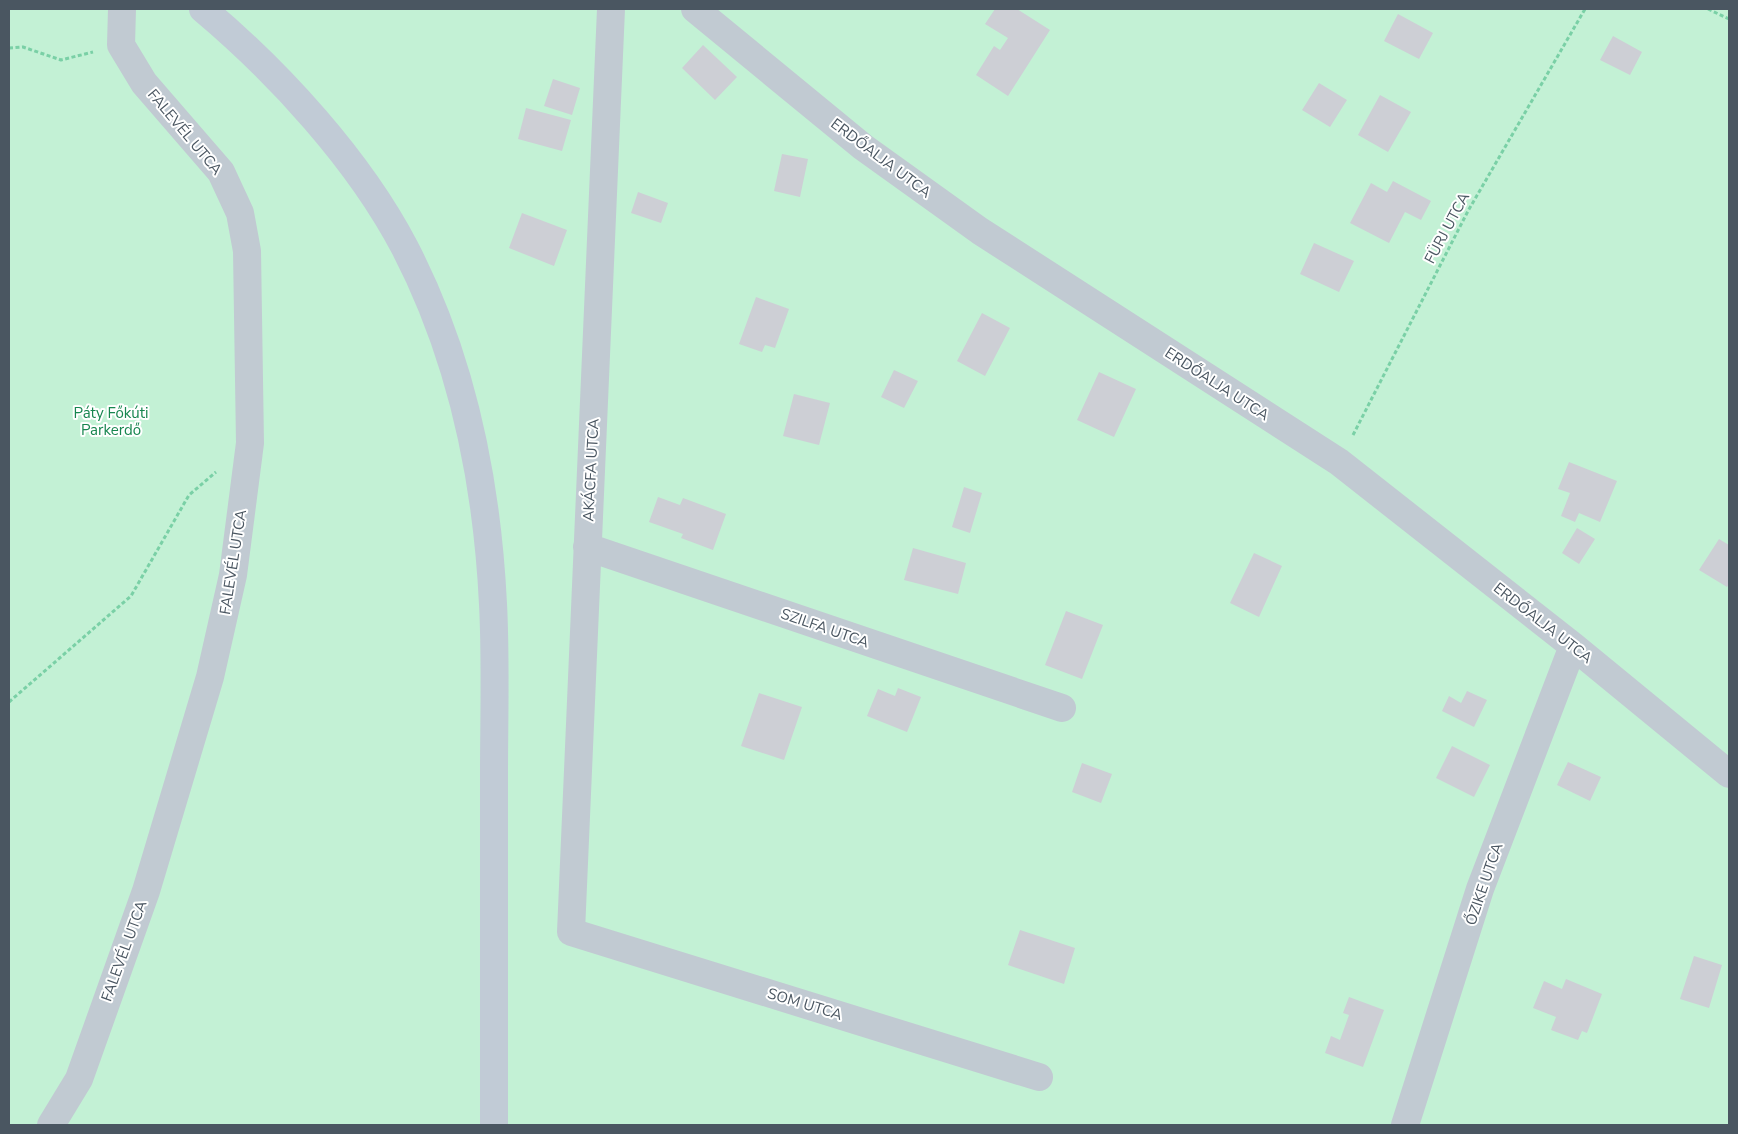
<svg xmlns="http://www.w3.org/2000/svg" width="1738" height="1134" viewBox="0 0 1738 1134" font-family="'Nunito Sans',sans-serif">
  <style>
    .green { fill: #c3f1d5 }
    .building { fill: #cdcfd5 }
    .lines { fill: none; stroke-linecap: round; stroke-linejoin: round }
    .path { stroke: #7ad0a6; stroke-width: 3; stroke-dasharray: 4 2.5; stroke-linecap: butt }
    .minor { stroke: #c1cad2; stroke-width: 28 }
    .secondary { stroke: #c1cbd6; stroke-width: 28 }
    .labels { text-anchor: middle; dominant-baseline: central; stroke-width: 4; stroke-linejoin: round; paint-order: stroke }
    .street-label { font-size: 15px; fill: #4a5661; stroke: #fff }
    .park-label { font-size: 15px; fill: #17864f; stroke: #fff }
  </style>
  <rect width="100%" height="100%" fill="#f5f3f3"/>
  <!-- green -->
  <path class="green" d="M9 9H1729V1125H9Z"/>
  <!-- building -->
  <path class="building" d="M995 9H1017L1050 30 1008 96 976 75 994 46 1000 50 1008 38 985 24Z
    M1398 14 1433 33 1419 59 1384 41Z
    M1613 36 1642 52 1630 75 1600 60Z
    M703 45 737 77 715 100 682 68Z
    M553 79 580 88 572 115 544 106Z
    M1319 83 1347 100 1330 127 1302 110Z
    M1380 95 1411 112 1388 152 1358 135Z
    M526 108 571 120 562 151 518 139Z
    M782 154 808 159 800 197 774 191Z
    M1393 181 1431 201 1421 220 1405 212 1389 243 1350 223 1371 183 1387 192Z
    M638 192 668 203 661 223 631 213Z
    M522 213 567 230 554 266 509 248Z
    M1314 243 1354 261 1339 292 1300 274Z
    M756 297 789 309 775 348 765 345 762 352 739 344Z
    M982 313 1010 328 985 376 957 361Z
    M894 370 918 381 904 408 881 397Z
    M1099 372 1136 389 1114 437 1077 420Z
    M794 394 830 403 819 445 783 436Z
    M1569 462 1617 481 1600 522 1579 513 1575 522 1561 516 1570 493 1558 489Z
    M964 487 982 493 970 533 952 527Z
    M658 497 680 505 683 498 726 514 713 550 681 538 683 534 649 522Z
    M1577 528 1595 539 1579 564 1562 553Z
    M1719 539 1729 545V584L1727 587 1699 570Z
    M913 548 966 563 958 594 904 580Z
    M1254 553 1282 566 1259 617 1230 603Z
    M1066 611 1103 625 1082 679 1045 665Z
    M898 688 921 697 907 732 867 716 878 689 895 696Z
    M1467 691 1487 700 1474 727 1442 711 1449 696 1461 703Z
    M759 693 802 707 784 760 741 746Z
    M1452 746 1490 765 1474 797 1436 778Z
    M1568 762 1601 777 1590 801 1557 785Z
    M1082 763 1112 774 1101 803 1072 792Z
    M1020 930 1075 948 1064 984 1008 965Z
    M1694 956 1722 965 1709 1008 1680 999Z
    M1566 979 1602 994 1587 1033 1582 1031 1578 1040 1551 1030 1556 1017 1533 1008 1544 981 1562 989Z
    M1349 997 1384 1010 1363 1067 1325 1053 1331 1036 1340 1040 1349 1015 1343 1013Z"/>
  <g class="lines">
    <!-- path -->
    <path class="path" d="M1708 9 1729 19
      M9 48 23 47 61 60 93 52
      M1353 435 1468 211 1585 9
      M9 702 131 596 189 495 216 472"/>
    <!-- minor -->
    <path class="minor" d="M611 9 571 932 1039 1077
      M695 9 863 147 980 231 1339 462 1573 646 1729 774
      M587 547 1062 708
      M51 1125 79 1079 146 891 210 677 233 575 250 443 247 251 240 213 221 172 144 83 121 45 122 9
      M1405 1125 1480 889 1573 646"/>
    <!-- secondary -->
    <path class="secondary" d="M203 9C279 73 359 160 405 248 462 358 487 481 493 604 496 660 494 718 494 774 494 891 494 1008 494 1125"/>
  </g>
  <g class="labels">
    <!-- street labels -->
    <g class="street-label">
      <text transform="translate(185 132) rotate(50)">FALEVÉL UTCA</text>
      <text transform="translate(881 158) rotate(37)">ERDŐALJA UTCA</text>
      <text transform="translate(1447 228) rotate(-62)">FÜRJ UTCA</text>
      <text transform="translate(1217 384) rotate(33)">ERDŐALJA UTCA</text>
      <text transform="translate(591 470) rotate(-87)">AKÁCFA UTCA</text>
      <text transform="translate(233 562) rotate(-81)">FALEVÉL UTCA</text>
      <text transform="translate(1543 623) rotate(38)">ERDŐALJA UTCA</text>
      <text transform="translate(825 628) rotate(19)">SZILFA UTCA</text>
      <text transform="translate(1484 884) rotate(-71)">ŐZIKE UTCA</text>
      <text transform="translate(124 951) rotate(-70)">FALEVÉL UTCA</text>
      <text transform="translate(805 1004) rotate(17)">SOM UTCA</text>
    </g>
    <!-- park labels -->
    <g class="park-label">
      <text x="111" y="413">Páty Főkúti<tspan x="111" dy="17">Parkerdő</tspan></text>
    </g>
  </g>
  <!-- border -->
  <rect width="1738" height="1134" fill="none" stroke="#4a5661" stroke-width="20"/>
</svg>
